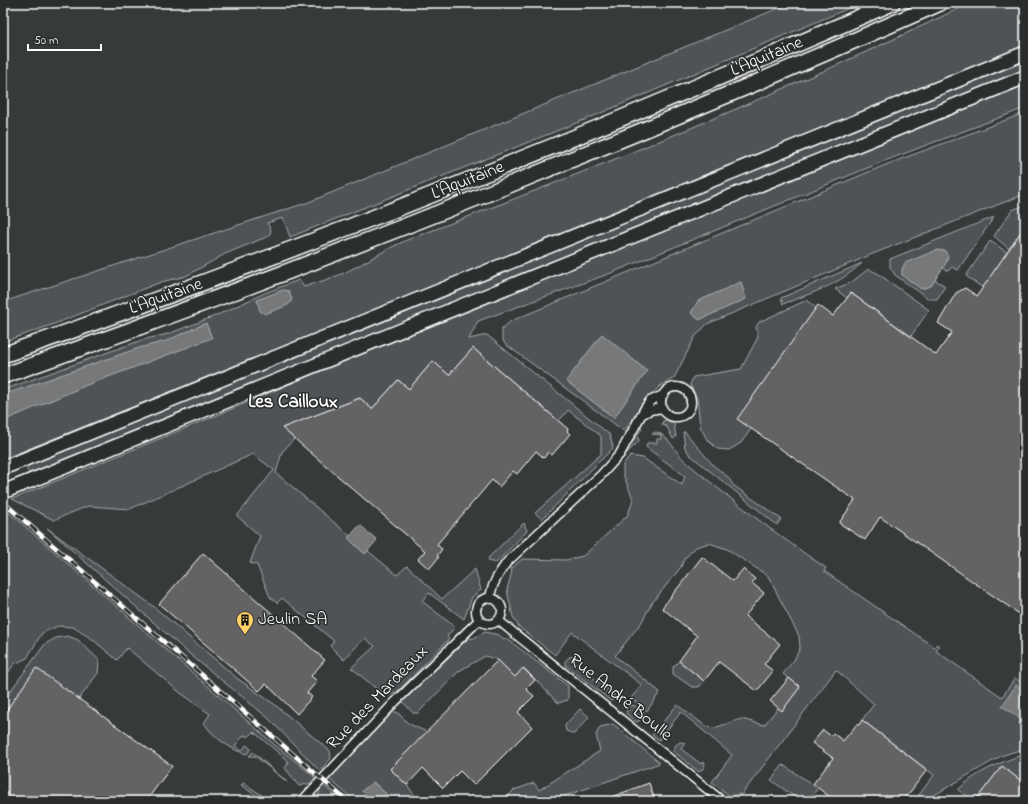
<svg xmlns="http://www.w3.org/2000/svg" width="1028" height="804" viewBox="0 0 1028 804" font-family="'Indie Flower',sans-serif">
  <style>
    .green { fill: #505354; stroke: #a8a9aa }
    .water { fill: #767879; stroke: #adaeaf }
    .building { fill: #636465; stroke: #fff }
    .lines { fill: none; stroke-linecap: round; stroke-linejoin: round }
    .street-casing { stroke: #fff; stroke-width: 11 }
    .primary-casing { stroke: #fff; stroke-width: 16 }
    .highway-casing { stroke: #fff; stroke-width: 18 }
    .street { stroke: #2a2d2e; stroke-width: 8 }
    .primary { stroke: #2a2d2e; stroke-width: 13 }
    .highway { stroke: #2a2d2e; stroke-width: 15 }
    .rail-casing { stroke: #fff; stroke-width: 4.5 }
    .rail { stroke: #2a2d2e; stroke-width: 3; stroke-dasharray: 9; stroke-linecap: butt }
    .labels { text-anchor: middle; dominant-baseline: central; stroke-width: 3; stroke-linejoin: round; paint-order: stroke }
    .street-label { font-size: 18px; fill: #fff; stroke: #2a2d2e }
    .poi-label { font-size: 18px; fill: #fff; stroke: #2a2d2e; text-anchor: start }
    .neighbourhood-label { font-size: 19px; font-weight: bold; fill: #fff; stroke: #2a2d2e }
  </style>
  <rect width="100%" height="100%" fill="#373a3b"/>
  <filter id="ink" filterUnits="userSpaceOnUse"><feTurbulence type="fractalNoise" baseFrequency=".025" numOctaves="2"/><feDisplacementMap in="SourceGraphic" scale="8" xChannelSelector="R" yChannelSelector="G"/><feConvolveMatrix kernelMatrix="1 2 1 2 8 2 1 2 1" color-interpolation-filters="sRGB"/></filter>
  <g filter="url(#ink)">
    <!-- green -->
    <path class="green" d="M791 3H861L589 118 290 237 283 218 267 223 271 230 269 236 225 254 186 276 161 282 54 324 3 342V302L309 202Z
      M970 3H1025V46L829 127 3 459V390L142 340 168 334 215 316 267 292 299 280 304 287C318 282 333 278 346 272 367 262 385 249 407 240 597 168 787 92 970 3Z
      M1025 60V71L30 474 25 467Z
      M1025 85V108L887 160 611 273 478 321 469 339 487 335 610 435 613 448 542 519 535 513 601 454V436L568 410 559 421 473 348 449 375 433 361 409 389 398 380 372 409 360 398 283 428 294 439 282 452 276 473 350 536 348 538 365 554 368 551 397 575 407 566 442 599 475 569 481 590 472 597 464 619 429 593 422 601 455 627 447 636 449 639 397 692C395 693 391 695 388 695 380 695 361 674 351 668L375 646 364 638 344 660 330 646 334 641 282 598 277 603 270 597 257 565 250 563 260 536 237 516 274 470 253 454 130 509 88 506 54 520 12 499 220 414 373 348Z
      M1025 113V194L875 253 707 324 695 337 674 378 660 386 643 404 624 431 505 344 502 338V329L511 321 888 164Z
      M1025 205V234L1021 231 1009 249 994 236 1012 210Z
      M994 217 958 270 952 267 948 271 943 268 948 256 931 286 935 280 945 286 937 299H929L895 275 890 267V259Z
      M990 241 1007 252 983 288 966 276Z
      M862 263C837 286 814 292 783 304L781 298Z
      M868 269 877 273 929 310 911 336 851 293 847 298 835 289 852 282Z
      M807 300 816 308 751 429 741 443 729 450 717 449 706 438 700 426 697 398 690 385 693 377 741 369 758 337 756 327 759 322Z
      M666 420 674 424 676 437 673 439 667 427 662 424 663 421Z
      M639 428 642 429 637 435 639 441 626 454 624 453Z
      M656 432C668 435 676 453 685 461 730 499 777 535 826 568L824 571 934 647 937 644 939 646 936 651 1002 697 1015 678 1025 685V748L1001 756 924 801H903L907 797 916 799 934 775 862 720 874 704 836 670 742 794 730 796 712 782 732 755 681 712 659 740 652 735 677 705 707 727 714 728 741 719 764 725 778 708 782 710 800 687 783 674 794 660 800 648 799 636 768 576 727 549 709 543 696 547 684 559 681 567 652 603 641 623 615 656 660 692 647 711 631 698 642 685 572 632 555 655 519 627 513 617 507 590 512 571 511 569 522 559 566 560 583 556 627 516 631 506 633 499 623 474V464L631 456 643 458 682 485 685 476 646 447 647 443H657V439H661V435L652 434Z
      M683 432H685L713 465 728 477 733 485 781 519 777 525 690 455 685 448Z
      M3 507 275 745 315 777 311 783 299 786 285 768 289 762 254 732 248 737 244 735 235 746 242 751 246 745 251 749 247 754C232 751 212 736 204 723L210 714 178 691 127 648 117 660 92 639 73 627 58 626 42 633 27 658 14 664 3 680Z
      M524 523 527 531 496 563 488 561 489 557Z
      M47 528 153 606 238 679 274 704 330 751 331 758 320 771 267 717 187 652Z
      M485 632 499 635 504 639 506 638 568 686V700L558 703 524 668 515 677 498 660 485 656 459 671 418 713H413L403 702 404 699 470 637 472 639Z
      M68 636 78 640 99 660 98 673 79 699 36 669 3 715V701L45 644 56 638Z
      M577 656 574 662 612 693 614 690V699L611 701 565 665V661L569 657Z
      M679 661 704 681 699 687H692L673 674V667Z
      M629 705 636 706 644 713 639 721 635 722 626 713Z
      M580 709 589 717 574 734 566 731 565 725Z
      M397 712 409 724 427 732 390 769 407 785 419 801H394L373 782 362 791 372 801H355L329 779 392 713Z
      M613 724 660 763 550 801H503L514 790 534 783 539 790 600 751 596 735 600 727Z
      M680 742 685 743 681 749 701 764 703 762 705 763 704 768 699 772 673 751 676 745Z
      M253 752 287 782 255 756H249Z
      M1025 754V777L1022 782 1002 766 975 801 958 790C976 772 1001 762 1025 754Z
      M783 765 818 788 808 801H800L771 780Z
      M244 783 270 801H257L259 798 241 785Z
      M323 785 341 801H320C317 795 320 789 323 785Z"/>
    <!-- water -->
    <path class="water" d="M937 250 945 251 948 256 946 263 931 286 921 289 902 275V269L905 263Z
      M741 282 746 299 699 320 691 313 698 301Z
      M283 290 289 291 292 300 288 305 265 314 260 311 257 300Z
      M206 323 212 338 87 385 3 421V395L139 348 166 341Z
      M602 334 647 371 614 418 566 381Z
      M360 525 377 540 365 554 348 538Z
      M1016 685 1025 691V722L1002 706Z
      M373 782 394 801H372L362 791Z"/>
    <!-- building -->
    <path class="building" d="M1025 226V618L880 517 865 540 839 523 855 500 737 419 818 305 833 316 851 293 936 355 952 332 938 323 956 293 965 288 977 296Z
      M473 348 568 429 567 431 570 434 552 455 548 452 544 458 536 451 517 474 513 471 499 487 492 480 438 543 437 545 442 549 437 556 439 557 429 569 418 559 425 551 282 428 360 398 372 409 398 380 409 389 433 361 449 375Z
      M203 553 325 660 311 676 317 681 307 693 312 697 297 714 266 684 259 691 159 604Z
      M702 557 733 581 743 569 755 579 752 583 764 593 745 616 780 644 764 664 773 671 757 691 719 662 704 681 679 661 697 636 662 608Z
      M498 660 515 677 523 668 535 680 526 689 534 696 518 712 532 727 474 785 460 771 443 788 423 768 407 785 390 769Z
      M36 668 172 766 146 801H3V715Z
      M789 678 800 687 782 711 770 701Z
      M862 720 927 770 903 801H835L813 784 833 758 812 743 823 730 831 736 833 733 843 741 857 724 859 725Z
      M1002 766 1025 784V801H975Z
      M649 783 655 801H603V800Z"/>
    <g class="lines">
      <!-- street casing -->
      <g class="street-casing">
        <path id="street" d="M661 402a15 15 0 1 1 30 0a15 15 0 1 1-30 0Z
          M641 415 650 410 662 408
          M476 611a13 13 0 1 1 26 0a13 13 0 1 1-26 0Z
          M490 599C491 585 499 573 507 562L601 475 620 454 645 408 650 401 663 395
          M498 620 722 801
          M302 801 395 702 479 620"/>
      </g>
      <!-- primary casing -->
      <g class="primary-casing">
        <path id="primary" d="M3 468 1025 53
          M3 492 1025 77"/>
      </g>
      <!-- highway casing -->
      <g class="highway-casing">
        <path id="highway" d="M3 355C304 249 600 131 892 3
          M3 376C320 264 633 139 940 3"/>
      </g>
      <!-- street -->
      <use href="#street" class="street"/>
      <!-- primary -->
      <use href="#primary" class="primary"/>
      <!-- highway -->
      <use href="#highway" class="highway"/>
      <!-- rail casing -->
      <g class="rail-casing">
        <path id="rail" d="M3 502 347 801"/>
      </g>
      <!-- rail -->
      <use href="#rail" class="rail"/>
    </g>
  </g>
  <!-- icons -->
  <defs>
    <g id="building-pin" transform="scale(0.9)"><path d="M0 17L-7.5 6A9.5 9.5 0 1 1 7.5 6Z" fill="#ffd166" stroke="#2a2d2e"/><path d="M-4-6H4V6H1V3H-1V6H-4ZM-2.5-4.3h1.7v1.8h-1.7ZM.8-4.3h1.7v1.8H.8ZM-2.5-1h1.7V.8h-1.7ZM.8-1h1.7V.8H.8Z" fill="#111"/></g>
  </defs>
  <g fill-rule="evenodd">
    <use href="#building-pin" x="245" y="620"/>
  </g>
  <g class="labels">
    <!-- street labels -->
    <g class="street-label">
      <text transform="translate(767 57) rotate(-23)">L'Aquitaine</text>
      <text transform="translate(468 181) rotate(-22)">L'Aquitaine</text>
      <text transform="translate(166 297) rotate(-20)">L'Aquitaine</text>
      <text transform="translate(378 698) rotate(-46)">Rue des Mardeaux</text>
      <text transform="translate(620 698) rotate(39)">Rue André Boulle</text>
    </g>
    <!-- poi labels -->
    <g class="poi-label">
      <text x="258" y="620">Jeulin SA</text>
    </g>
    <!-- neighbourhood labels -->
    <g class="neighbourhood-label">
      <text x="293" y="402">Les Cailloux</text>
    </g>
  </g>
  <!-- margin -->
  <rect width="1028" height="804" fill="none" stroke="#2a2d2e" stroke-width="16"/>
  <rect x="8" y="8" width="1012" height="788" fill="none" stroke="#fff" stroke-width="1.5" filter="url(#ink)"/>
  <!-- scale -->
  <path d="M28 44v6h73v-6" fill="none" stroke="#ffffff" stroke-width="2"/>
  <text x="34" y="44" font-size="12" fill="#ffffff" stroke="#2a2d2e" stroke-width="3" paint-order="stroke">50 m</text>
</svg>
